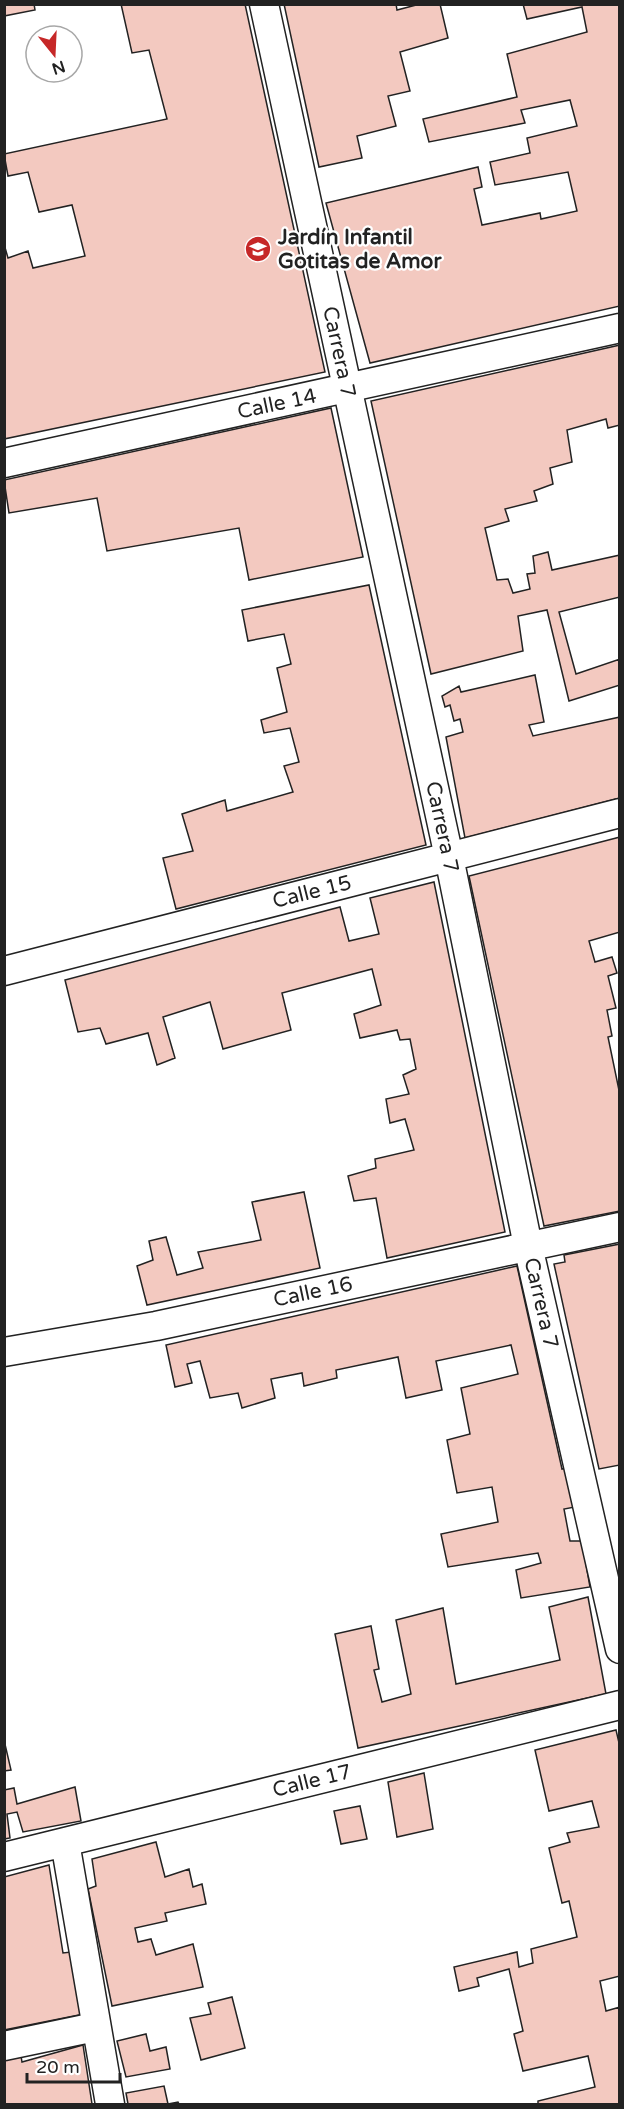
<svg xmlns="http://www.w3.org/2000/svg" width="624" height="2109" viewBox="0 0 624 2109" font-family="'Varela Round',sans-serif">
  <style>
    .building { fill: #f3c9c0; stroke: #222; stroke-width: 1.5 }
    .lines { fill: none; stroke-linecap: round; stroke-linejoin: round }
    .minor-casing { stroke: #222; stroke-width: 31 }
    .minor { stroke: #fff; stroke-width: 28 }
    .labels { text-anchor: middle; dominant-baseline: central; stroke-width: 4.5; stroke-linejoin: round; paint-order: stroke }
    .poi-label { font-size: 21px; font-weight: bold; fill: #222; stroke: #fff; text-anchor: start }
    .street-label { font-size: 21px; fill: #222; stroke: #fff }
  </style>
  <rect width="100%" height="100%" fill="#fff"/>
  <!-- building -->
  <path class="building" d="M4 4H34L35 10 4 16Z
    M121 4H245L325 372 4 439V244L8 258 28 251 33 268 85 256 72 205 39 212 28 172 8 176 4 154 167 119 149 50 132 53Z
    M284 4H396L397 10 420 4H440L448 38 400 52 410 91 388 96 396 126 357 136 362 158 319 167Z
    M523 4H620V306L370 363 326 203 478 167 482 187 474 189 482 225 540 213 541 219 577 211 568 172 495 185 490 162 530 153 527 138 577 126 570 100 521 110 525 123 429 142 423 119 517 97 507 54 587 32 582 7 527 19Z
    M620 345V425L608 428 606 419 567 430 572 462 550 468 553 484 534 491 537 501 505 509 509 521 485 528 497 580 508 579 513 593 530 589 527 574 535 573 533 556 548 552 552 570 620 555V597L559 612 576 674 620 659V685L569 701 547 610 518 616 523 651 431 674 371 401Z
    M331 408 363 557 249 580 239 528 107 551 97 498 9 513 4 480Z
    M369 585 426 845 176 909 163 858 193 851 182 814 225 800 227 811 293 792 284 766 299 762 290 728 264 733 261 720 287 712 277 668 291 664 284 634 248 641 242 610Z
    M535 675 544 722 529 725 533 736 620 717V798L465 838 446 737 463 732 460 719 454 721 450 705 445 707 442 696 459 686 461 692Z
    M620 837V932L589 941 595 962 612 957 617 973 608 976 616 1008 607 1010 612 1036 608 1037 620 1095V1211L544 1226 469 876Z
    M434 882 505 1232 387 1258 376 1198 354 1201 348 1176 376 1168 375 1159 414 1150 405 1119 390 1123 386 1099 409 1094 403 1075 416 1069 410 1039 400 1040 397 1030 360 1038 354 1014 381 1005 372 969 282 993 291 1030 223 1049 210 1002 163 1017 175 1058 157 1065 148 1033 106 1044 100 1028 78 1032 65 980 340 907 349 941 379 934 370 898Z
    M304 1192 320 1268 147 1305 137 1266 153 1260 149 1241 166 1237 177 1275 203 1268 198 1252 261 1240 252 1202Z
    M620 1244V1465L599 1469 554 1264 565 1262 564 1255Z
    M517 1266 562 1469 567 1468 575 1507 564 1509 570 1541H582L590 1587 521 1598 516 1570 541 1563 538 1553 448 1567 441 1534 498 1522 492 1487 457 1493 447 1440 470 1434 461 1388 518 1374 511 1345 436 1361 442 1390 406 1398 398 1357 336 1370 337 1378 304 1386 302 1373 271 1379 275 1398 242 1408 238 1393 210 1398 200 1361 187 1364 192 1383 175 1387 166 1345Z
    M588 1597 606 1694 358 1748 335 1634 371 1626 379 1669 374 1670 382 1702 411 1694 396 1620 443 1608 456 1684 560 1660 549 1607Z
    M616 1730 620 1747V1976L600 1981 606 2011 620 2007V2104H538V2101L595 2087 588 2056 523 2071 514 2034 523 2031 509 1969 477 1978 479 1986 459 1991 454 1967 517 1952 519 1967 533 1963 531 1949 577 1937 569 1901 562 1903 549 1848 570 1842 567 1833 599 1827 592 1801 549 1811 535 1750Z
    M4 1740 11 1770 4 1771Z
    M424 1773 433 1829 397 1837 388 1782Z
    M75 1787 81 1821 23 1832 17 1812 7 1814 10 1838 4 1839V1790L14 1788 17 1804Z
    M360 1806 367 1839 341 1844 334 1811Z
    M156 1842 165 1877 189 1869 193 1887 202 1884 206 1904 165 1913 167 1921 135 1928 138 1942 151 1939 156 1955 193 1944 203 1987 112 2006 88 1889 96 1886 92 1859Z
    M49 1865 63 1953 71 1952 84 2014 4 2030V1877Z
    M232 1997 245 2048 201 2060 190 2018 211 2014 208 2003Z
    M146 2034 150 2051 166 2047 170 2069 126 2077 117 2041Z
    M83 2045 92 2104H4V2060L21 2056 22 2062Z
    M164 2086 168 2104 178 2102 179 2104H128L126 2093Z"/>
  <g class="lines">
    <!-- minor casing -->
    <g class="minor-casing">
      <path id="minor" d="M264 4 449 857 528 1246 620 1649
        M4 463 620 328
        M4 971 620 813
        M4 1352 156 1326 620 1227
        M65 1842 110 2104
        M4 1857 620 1705
        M4 2046 95 2027"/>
    </g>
    <!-- minor -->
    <use href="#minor" class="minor"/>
  </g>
  <!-- icons -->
  <defs>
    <g id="school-disc" transform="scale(1.35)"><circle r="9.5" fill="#c62828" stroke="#fff"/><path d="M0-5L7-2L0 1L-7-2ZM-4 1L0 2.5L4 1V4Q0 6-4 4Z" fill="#fff"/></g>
  </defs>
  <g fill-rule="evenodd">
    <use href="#school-disc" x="258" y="249"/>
  </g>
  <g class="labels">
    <!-- poi labels -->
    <g class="poi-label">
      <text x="278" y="237">Jardín Infantil<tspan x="278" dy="24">Gotitas de Amor</tspan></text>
    </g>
    <!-- street labels -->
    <g class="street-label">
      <text transform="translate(339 352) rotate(78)">Carrera 7</text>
      <text transform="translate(277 404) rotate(-12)">Calle 14</text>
      <text transform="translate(442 827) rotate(78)">Carrera 7</text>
      <text transform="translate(312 892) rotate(-14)">Calle 15</text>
      <text transform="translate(313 1292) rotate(-12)">Calle 16</text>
      <text transform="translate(541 1303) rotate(77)">Carrera 7</text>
      <text transform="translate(312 1781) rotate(-14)">Calle 17</text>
    </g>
  </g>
  <!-- border -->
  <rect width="624" height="2109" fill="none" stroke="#222222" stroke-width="12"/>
  <!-- north arrow -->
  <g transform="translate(54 54) rotate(162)"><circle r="28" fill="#ffffff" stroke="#a7a7a7" stroke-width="1.5"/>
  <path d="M0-4.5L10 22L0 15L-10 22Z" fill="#c62828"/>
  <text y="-9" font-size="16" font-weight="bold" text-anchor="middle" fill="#222222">N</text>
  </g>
  <!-- scale -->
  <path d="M27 2073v9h93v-9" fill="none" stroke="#222222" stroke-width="3"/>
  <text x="36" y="2073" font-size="18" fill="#222222" stroke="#ffffff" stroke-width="4.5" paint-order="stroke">20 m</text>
</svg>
